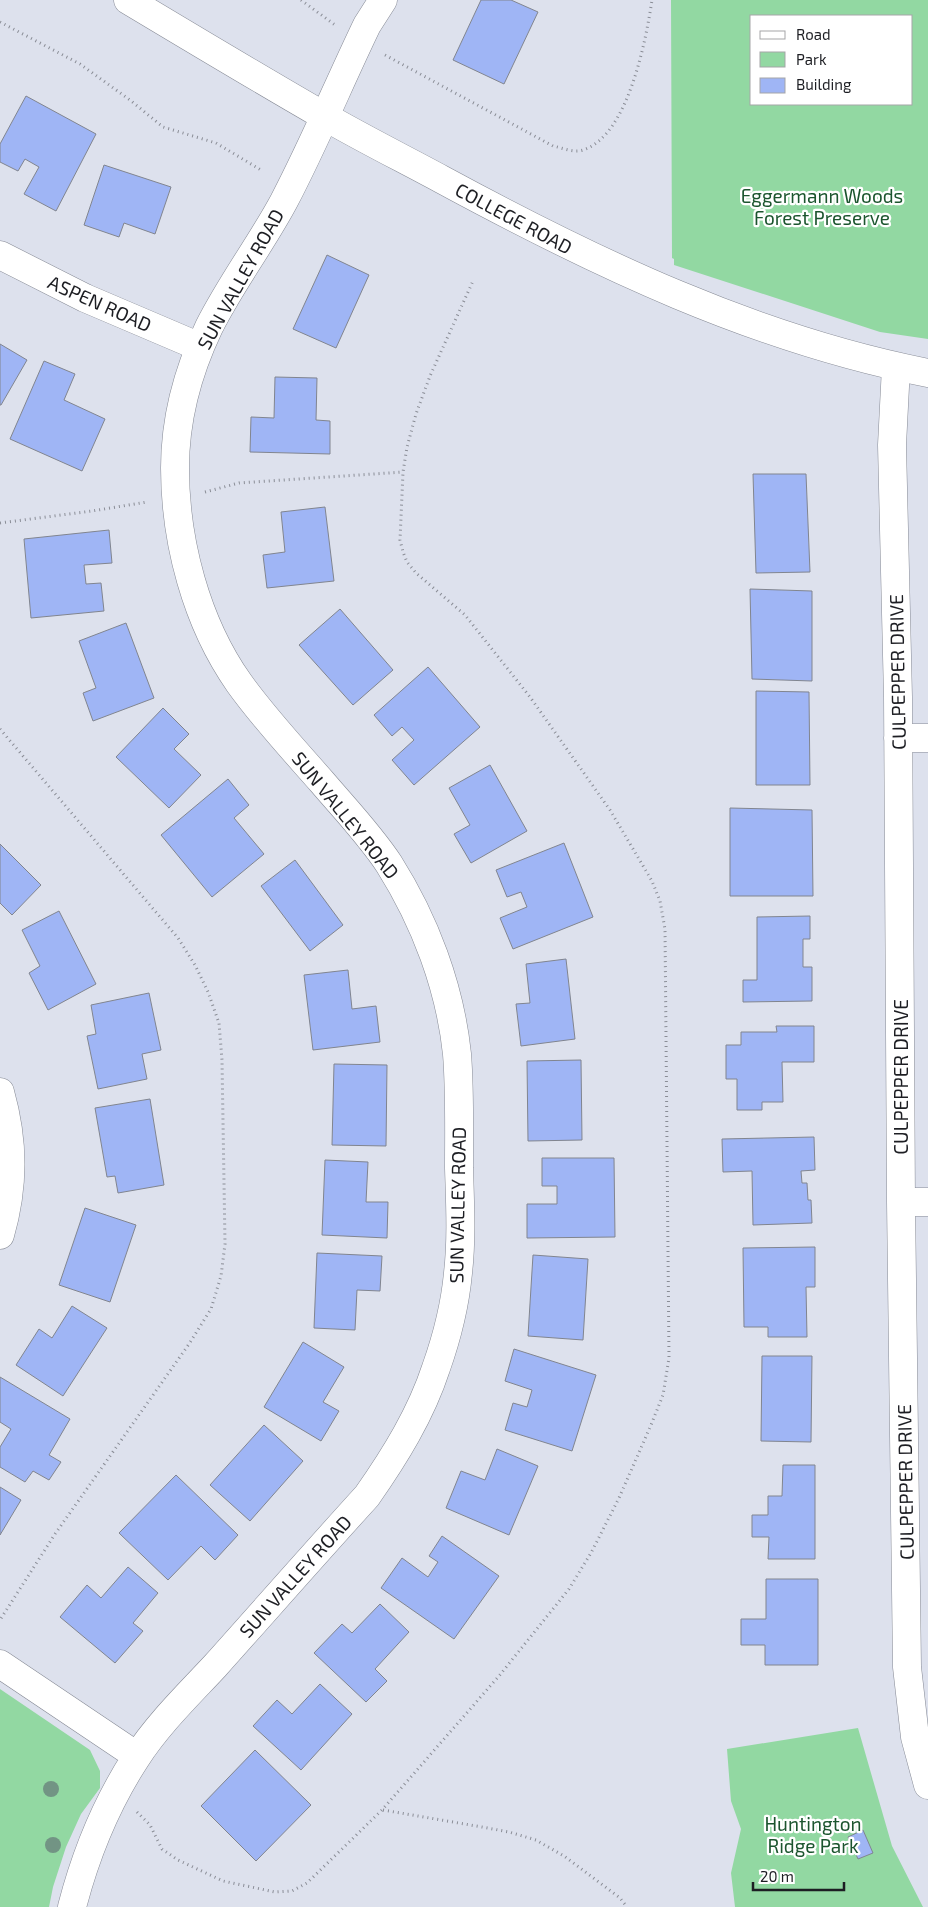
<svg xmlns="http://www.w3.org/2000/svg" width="928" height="1907" viewBox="0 0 928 1907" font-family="'Exo 2',sans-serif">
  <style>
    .green { fill: #92d8a2; fill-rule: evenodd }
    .building { fill: #9fb5f5; stroke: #81858f }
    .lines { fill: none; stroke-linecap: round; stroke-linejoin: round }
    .minor-casing { stroke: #868a95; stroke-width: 29 }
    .major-casing { stroke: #868a95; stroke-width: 29 }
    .path { stroke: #8a8d96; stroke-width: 3; stroke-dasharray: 1 4; stroke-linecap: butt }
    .minor { stroke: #fff; stroke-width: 28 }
    .major { stroke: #fff; stroke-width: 28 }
    .tree { fill: #729484 }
    .labels { text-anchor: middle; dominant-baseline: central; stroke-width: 4.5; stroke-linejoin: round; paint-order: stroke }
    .park-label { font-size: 19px; fill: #1b552e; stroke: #fff }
    .street-label { font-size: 19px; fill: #1d1e23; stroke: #fff }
  </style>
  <rect width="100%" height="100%" fill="#dde1ed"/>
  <!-- green -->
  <path class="green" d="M671 0H928V339L880 332 674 265V259L672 258ZM752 16H912V104H752Z
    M0 1689 90 1750 100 1771V1788L81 1814 66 1847 53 1887 49 1907H0Z
    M858 1728 892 1846 923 1907H735L731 1873 741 1829 731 1801 727 1749Z"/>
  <!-- building -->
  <path class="building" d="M481 0H511L538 12 504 84 453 60Z
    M26 96 96 134 56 211 24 194 39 167 25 159 18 171 0 162V144Z
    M104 165 171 187 155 234 124 223 119 237 84 225Z
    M327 255 369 275 336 348 293 329Z
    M0 344 27 360 1 405H0Z
    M44 361 75 374 64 400 105 419 82 471 10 439Z
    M275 377 317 378 316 420 330 421V454L250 452 251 417 274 418Z
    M753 474H806L810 572 756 573Z
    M325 507 334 581 267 588 263 555 285 552 281 512Z
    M109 530 112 563 84 565 86 584 101 583 104 611 31 618 24 539Z
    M750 589 812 591V681L752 679Z
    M340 609 393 670 353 705 299 645Z
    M126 623 154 698 93 721 83 693 96 688 79 641Z
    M428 667 480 727 414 785 392 760 414 740 402 727 392 736 374 715Z
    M756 691 809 692 810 785H756Z
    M163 708 189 734 174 749 201 775 169 808 116 757Z
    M490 765 527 831 471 863 454 834 470 825 449 788Z
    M228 779 249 805 234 818 264 854 212 897 161 835Z
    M730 808 812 810 813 896H730Z
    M564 843 593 917 513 949 500 918 527 907 521 892 507 897 496 870Z
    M0 844 41 885 12 915 0 903Z
    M295 860 343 925 310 951 261 886Z
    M59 911 96 984 48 1010 29 973 40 966 22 930Z
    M810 916V939H803V967H812V1001L743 1002V980H757V917Z
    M566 959 575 1039 521 1046 516 1004 530 1003 526 964Z
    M348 970 352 1009 376 1006 380 1042 313 1050 304 975Z
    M149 993 161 1050 142 1054 147 1079 98 1089 87 1036 96 1034 91 1005Z
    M776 1026H814V1062H782L783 1102H762V1110H737V1079H726V1045H741V1032H777Z
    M581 1060 582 1140 528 1141 527 1061Z
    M334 1064 387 1065 386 1146 332 1145Z
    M150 1099 164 1185 118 1193 115 1176 107 1177 95 1108Z
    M814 1137 815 1170 801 1171 802 1183H807L808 1200H811L812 1223 753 1225 752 1171 723 1172 722 1139Z
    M542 1158H614L615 1237 527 1238V1204H557V1186H542Z
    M325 1160 368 1162 366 1202H388L387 1238 322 1235Z
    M85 1208 136 1225 110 1302 59 1285Z
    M815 1247V1287H806L807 1337H768V1327H744L743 1248Z
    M317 1253 382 1256 380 1291 357 1290 355 1330 314 1328Z
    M533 1255 588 1259 583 1340 528 1336Z
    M72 1306 107 1328 63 1396 16 1365 39 1329 52 1338Z
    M303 1342 344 1367 323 1402 339 1411 321 1441 264 1407Z
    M514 1349 596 1375 572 1451 505 1430 513 1403 527 1407 532 1390 505 1381Z
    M762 1356H812L811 1442 761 1441Z
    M0 1377 70 1419 49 1455 61 1462 49 1480 33 1471 25 1482 0 1467V1447L11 1429 0 1422Z
    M264 1425 303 1461 250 1521 210 1485Z
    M497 1449 538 1466 509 1535 446 1508 461 1471 485 1480Z
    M783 1465H815V1559H768L769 1537H752V1515H768V1496H782Z
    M176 1475 238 1535 215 1560 201 1546 168 1580 119 1533Z
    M0 1487 21 1500 0 1535Z
    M442 1536 499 1576 454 1639 381 1588 402 1558 428 1577 438 1562 429 1556Z
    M128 1567 158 1593 133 1623 143 1631 115 1663 60 1617 87 1585 101 1598Z
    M766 1579H818V1665H765V1645H741V1619H766Z
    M380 1604 409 1632 375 1669 387 1681 366 1702 314 1653 342 1624 352 1633Z
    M320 1684 352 1714 301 1770 253 1726 277 1700 292 1714Z
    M255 1750 311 1805 256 1861 201 1806Z
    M863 1830 873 1853 858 1859 848 1837Z"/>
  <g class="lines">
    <!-- minor casing -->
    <g class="minor-casing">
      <path id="minor" d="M0 255 85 298 200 347
        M896 367 892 445 898 697 901 1202 907 1667 915 1737 928 1785
        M898 738H928
        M0 1092C14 1142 14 1186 0 1235
        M901 1202H928
        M0 1664 137 1756
        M72 1907C86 1853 106 1804 136 1758 158 1724 188 1695 215 1666 266 1609 316 1552 367 1496 395 1456 421 1414 436 1368 447 1337 455 1305 458 1273 462 1238 460 1202 459 1168 459 1130 460 1091 457 1054 450 987 425 921 389 864 370 835 345 809 322 782 294 750 264 718 239 683 196 622 175 541 175 468 175 419 188 371 209 327 231 283 261 244 284 201 314 144 339 83 367 25L383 0"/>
    </g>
    <!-- major casing -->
    <g class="major-casing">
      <path id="major" d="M128 0C193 39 258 78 324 116 362 138 402 158 441 179 596 263 755 339 928 373"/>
    </g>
    <!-- path -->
    <path class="path" d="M301 0 335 25
      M0 22 80 64 130 100 163 127 216 143 261 170
      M385 55 553 146C563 148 573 153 583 150 628 136 646 40 652 0
      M205 492 239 483 403 472
      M0 523 92 511 147 502
      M0 729 178 938 195 965 208 992 219 1023 222 1060 225 1244 221 1276 211 1309 189 1344 55 1534 0 1620
      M383 1810 482 1827 509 1832 536 1840 564 1856 620 1898 627 1907
      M137 1812 150 1825 162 1849 178 1860 223 1881 275 1892 292 1891 307 1883 382 1810 499 1676 569 1589 591 1553 619 1498 651 1425 663 1395 669 1358 665 929 660 901 652 881 610 810 530 697 465 615 416 573 407 562 403 552 400 540 403 472 407 447 416 414 430 376 473 281"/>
    <!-- minor -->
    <use href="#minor" class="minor"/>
    <!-- major -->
    <use href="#major" class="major"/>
  </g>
  <!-- trees -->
  <g class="tree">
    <circle cx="51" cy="1789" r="8"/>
    <circle cx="53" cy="1845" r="8"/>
  </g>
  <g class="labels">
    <!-- park labels -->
    <g class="park-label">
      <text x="822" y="195">Eggermann Woods<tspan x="822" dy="22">Forest Preserve</tspan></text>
      <text x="813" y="1823">Huntington<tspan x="813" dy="22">Ridge Park</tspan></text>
    </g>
    <!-- street labels -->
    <g class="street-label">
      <text transform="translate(514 218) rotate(28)">COLLEGE ROAD</text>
      <text transform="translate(240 279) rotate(-61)">SUN VALLEY ROAD</text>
      <text transform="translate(100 303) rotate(24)">ASPEN ROAD</text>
      <text transform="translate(897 672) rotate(-91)">CULPEPPER DRIVE</text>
      <text transform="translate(346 815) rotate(51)">SUN VALLEY ROAD</text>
      <text transform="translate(900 1077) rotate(-90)">CULPEPPER DRIVE</text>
      <text transform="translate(457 1205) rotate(-89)">SUN VALLEY ROAD</text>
      <text transform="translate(905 1482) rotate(-91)">CULPEPPER DRIVE</text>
      <text transform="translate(295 1576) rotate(-48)">SUN VALLEY ROAD</text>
    </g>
  </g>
  <!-- legend -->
  <rect x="750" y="15" width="162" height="90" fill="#ffffff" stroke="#a5a5a7"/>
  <rect x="760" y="31" width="25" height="8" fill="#ffffff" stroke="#a5a5a7"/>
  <text x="796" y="40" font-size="15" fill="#1d1e23">Road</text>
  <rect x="760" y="52" width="25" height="15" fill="#92d8a2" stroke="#a5a5a7"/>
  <text x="796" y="65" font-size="15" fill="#1d1e23">Park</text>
  <rect x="760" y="78" width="25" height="15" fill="#9fb5f5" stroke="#a5a5a7"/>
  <text x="796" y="90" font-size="15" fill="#1d1e23">Building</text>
  <!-- scale -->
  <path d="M753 1882v8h91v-8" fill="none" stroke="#1d1e23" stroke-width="2.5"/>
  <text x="760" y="1882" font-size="15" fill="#1d1e23" stroke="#ffffff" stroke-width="4" paint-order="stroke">20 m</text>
</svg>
